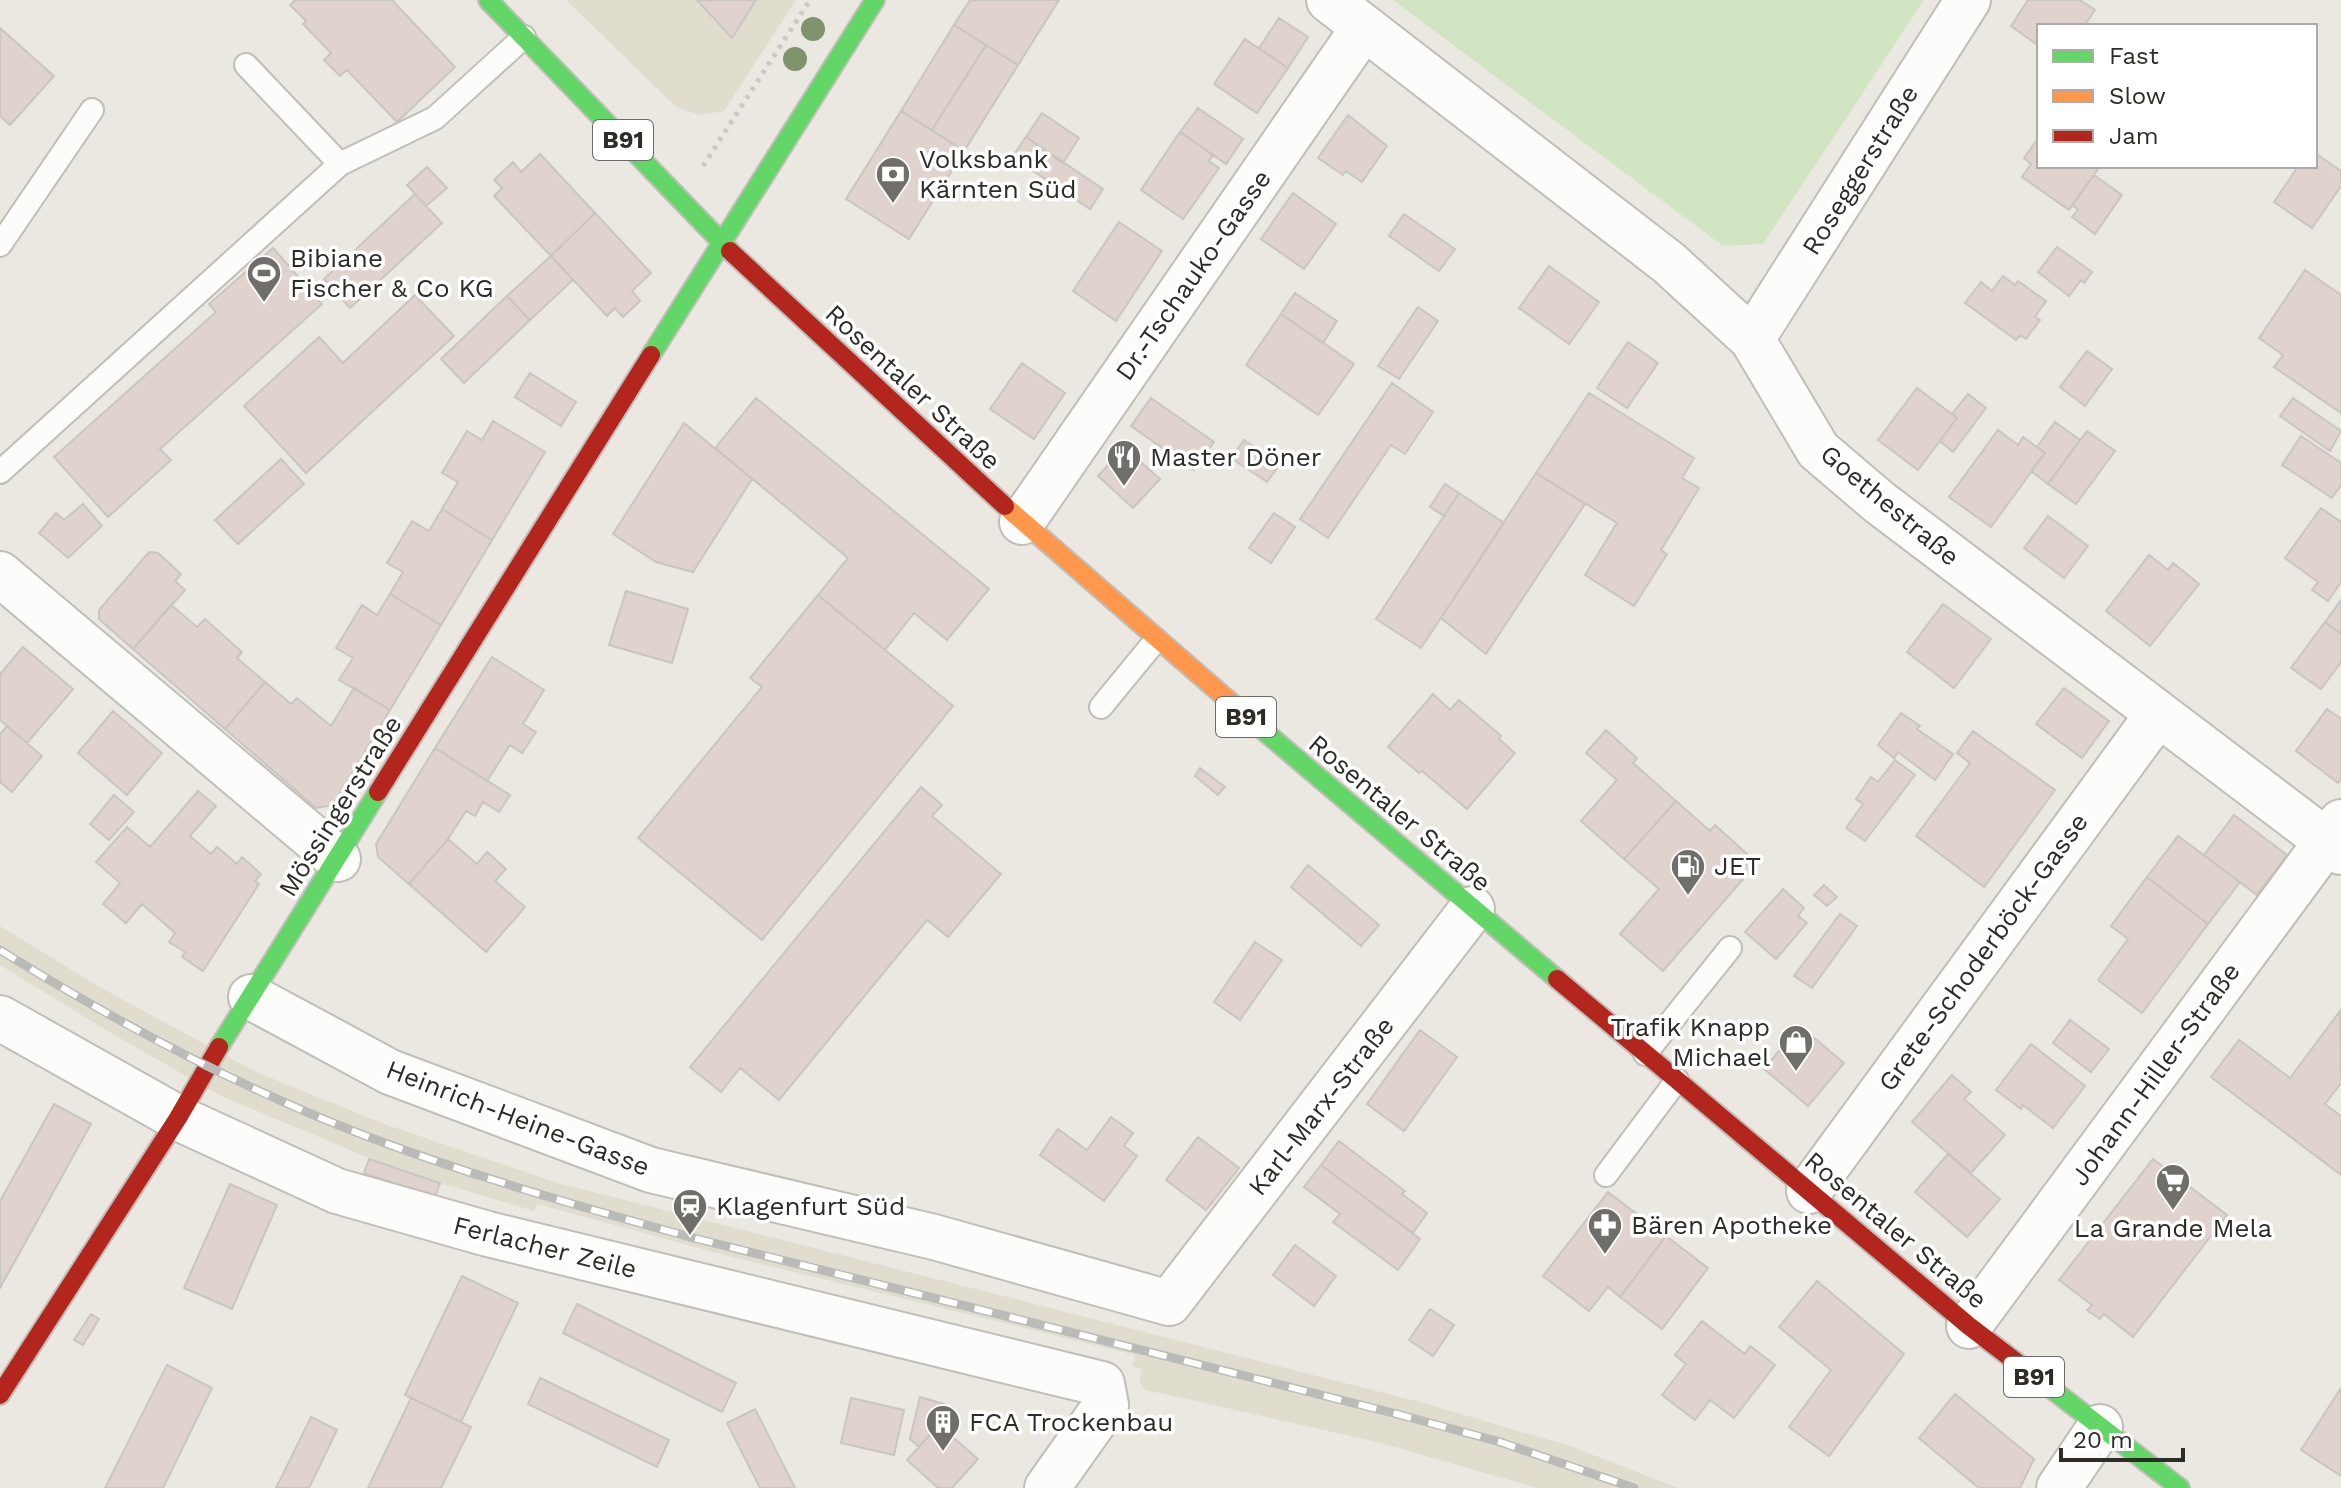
<svg xmlns="http://www.w3.org/2000/svg" width="2341" height="1488" viewBox="0 0 2341 1488" font-family="'Work Sans',sans-serif">
  <style>
    .built { fill: #e1ddce }
    .green { fill: #d2e5c3 }
    .building { fill: #e0d2cc; stroke: #c8c5c2; stroke-width: 2 }
    .lines { fill: none; stroke-linecap: round; stroke-linejoin: round }
    .lane-casing { stroke: #c0beb9; stroke-width: 26 }
    .street-casing { stroke: #c0beb9; stroke-width: 48 }
    .fast-casing { stroke: #c0beb9; stroke-width: 22 }
    .slow-casing { stroke: #c0beb9; stroke-width: 22 }
    .jam-casing { stroke: #c0beb9; stroke-width: 22 }
    .path { stroke: #cac9c7; stroke-width: 5; stroke-dasharray: 4 6; stroke-linecap: butt }
    .lane { stroke: #fcfcfa; stroke-width: 22 }
    .street { stroke: #fcfcfa; stroke-width: 44 }
    .fast { stroke: #63d668; stroke-width: 18 }
    .slow { stroke: #ff974d; stroke-width: 18 }
    .jam { stroke: #b3261e; stroke-width: 18 }
    .rail-casing { stroke: #babab8; stroke-width: 9 }
    .rail { stroke: #fff; stroke-width: 6; stroke-dasharray: 18; stroke-linecap: butt }
    .tree { fill: #7f946a }
    .labels { text-anchor: middle; dominant-baseline: central; stroke-width: 7; stroke-linejoin: round; paint-order: stroke }
    .shield { fill: #fff; stroke: #6c6b68; stroke-width: 2 }
    .shield-label { font-size: 24px; font-weight: bold; fill: #2d2c27 }
    .poi-label { font-size: 26px; fill: #2d2c27; stroke: #fff; text-anchor: start }
    .street-label { font-size: 26px; fill: #2d2c27; stroke: #fff }
  </style>
  <rect width="100%" height="100%" fill="#eae8e1"/>
  <!-- built -->
  <path class="built" d="M566 0H796L724 111 700 115 676 107Z
    M0 926 98 986 256 1072 387 1125 558 1183 1420 1402 1573 1447 1678 1488H1537L1377 1442 1146 1390 1139 1382 1142 1369 1132 1366 1135 1355 724 1255 537 1204 534 1211 440 1183 369 1158 221 1096 111 1033 0 965Z"/>
  <!-- green -->
  <path class="green" d="M1393 0H1924L1763 244 1723 246Z"/>
  <!-- building -->
  <path class="building" d="M295 0H392L455 67 397 122 347 70 340 76 324 60 331 53 303 24 306 21 290 5Z
    M697 0H756L732 38Z
    M970 0H1059L1018 65 954 25Z
    M2028 0H2080L2095 10 2084 26H2039V46L2011 26Z
    M1279 18 1308 37 1288 68 1259 48Z
    M954 25 986 45 932 130 901 111Z
    M0 28 54 76 10 125 0 116Z
    M1245 39 1288 68 1257 113 1214 84Z
    M986 45 1018 65 964 151 932 130Z
    M1198 108 1243 139 1226 164 1180 132Z
    M901 111 964 151 909 239 846 199Z
    M1042 113 1079 138 1063 163 1026 137Z
    M1348 115 1387 146 1362 182 1346 171 1343 175 1318 158Z
    M1180 132 1213 155 1209 161 1219 168 1183 219 1141 190Z
    M1026 137 1103 189 1090 209 1012 157Z
    M2039 137V166H2100L2069 210 2022 177 2031 164 2024 158Z
    M2315 153 2341 171V186L2312 228 2274 202 2297 168 2293 166H2315Z
    M540 154 595 213 551 256 494 196 502 188 494 180 513 162 521 172Z
    M427 167 447 188 426 206 407 185Z
    M2094 175 2122 195 2095 234 2072 217 2078 209 2072 205Z
    M1293 193 1336 224 1304 269 1261 239Z
    M415 194 442 223 350 308 324 279Z
    M595 213 651 273 632 291 640 301 623 317 615 308 607 316 551 256Z
    M1404 214 1455 249 1439 271 1389 236Z
    M1119 222 1162 251 1116 321 1073 291Z
    M2057 247 2092 272 2084 283 2081 280 2069 296 2038 272Z
    M273 248 322 304 160 449 171 460 108 517 54 457 216 312 209 304Z
    M551 256 573 280 530 320 507 296Z
    M1549 266 1599 302 1569 344 1519 308Z
    M2305 270 2341 295V413L2274 367 2283 355 2259 338Z
    M2003 276 2015 285 2018 281 2046 301 2035 317 2040 320 2026 339 2021 335 2016 340 1965 303 1981 282 1992 291Z
    M1295 293 1337 321 1323 343 1281 314Z
    M415 295 454 336 306 473 244 406 319 337 343 363Z
    M507 296 530 320 464 383 441 359Z
    M1418 307 1438 321 1399 379 1378 366Z
    M1281 314 1354 364 1318 415 1246 365Z
    M1628 342 1658 363 1627 408 1597 388Z
    M2087 351 2112 369 2085 406 2060 387Z
    M1022 363 1065 393 1034 439 990 409Z
    M530 373 576 402 561 426 515 397Z
    M1392 383 1433 412 1405 454 1391 445 1328 538 1300 519Z
    M1917 388 1957 418 1918 470 1878 440Z
    M1589 393 1694 458 1682 478 1699 488 1661 550 1667 554 1634 606 1585 575 1617 523 1536 473Z
    M1968 394 1986 408 1953 452 1940 441 1957 418 1952 414Z
    M756 398 989 589 947 640 914 613 885 650 818 595 848 558 715 448Z
    M1151 398 1214 442 1194 470 1131 426Z
    M2293 398 2341 431 2330 451 2280 416Z
    M493 421 545 452 492 540 442 509 458 482 442 473 467 431 482 440Z
    M2055 422 2080 440 2048 484 2031 471 2045 453 2037 447Z
    M684 423 752 479 693 572 656 562 613 534Z
    M1998 430 2018 445 2023 437 2045 453 1991 527 1949 497Z
    M2087 431 2115 451 2076 504 2048 484Z
    M2301 436 2341 463V485L2332 498 2282 465Z
    M1244 440 1280 464 1267 482 1231 458Z
    M281 459 304 484 238 544 215 520Z
    M1113 460 1130 475 1142 463 1160 479 1133 508 1098 476Z
    M1536 473 1585 504 1486 654 1441 618Z
    M1445 484 1459 493 1444 516 1430 507Z
    M1459 493 1504 523 1421 648 1376 619Z
    M83 504 102 526 68 558 39 533 56 513 64 520Z
    M2321 508 2341 522V582L2328 601 2312 590 2318 582 2285 558Z
    M442 509 492 540 441 625 390 594 403 572 387 563 412 521 429 531Z
    M1274 513 1295 527 1271 563 1249 548Z
    M2048 516 2088 546 2064 578 2024 548Z
    M149 552 158 553 181 574 175 581 185 590 133 649 99 619V610Z
    M2149 555 2168 570 2173 563 2199 584 2150 646 2106 611Z
    M626 591 688 609 672 663 609 645Z
    M390 594 441 625 390 710 339 680 353 658 336 648 362 605 377 615Z
    M818 595 953 706 762 940 638 838 762 687 750 678Z
    M2341 600V634L2325 622Z
    M1943 604 1991 639 1954 688 1907 652Z
    M171 605 197 627 205 619 242 652 237 658 265 682 225 729 133 649Z
    M2325 622 2341 634V662L2321 689 2291 668Z
    M23 647 73 689 27 743 0 720V674Z
    M492 657 544 690 523 724 536 732 522 753 510 745 487 781 435 748Z
    M265 682 291 704 297 698 331 726 354 688 390 710 333 805 316 808 225 729Z
    M2064 688 2109 721 2082 758 2036 724Z
    M1433 694 1450 710 1459 700 1501 736 1499 739 1515 753 1467 809 1422 771 1419 773 1388 747Z
    M2327 709 2341 719V780L2338 783 2296 751Z
    M113 711 162 753 127 795 78 753Z
    M1901 713 1920 726 1917 729 1953 754 1935 780 1898 752 1894 758 1878 745Z
    M7 726 42 756 12 792 0 782V734Z
    M1606 730 1637 758 1633 763 1676 801 1624 859 1581 821 1617 780 1586 753Z
    M1973 731 2055 790 1984 887 1916 836 1970 763 1957 753Z
    M435 748 510 795 499 812 483 802 475 816 466 811 448 839 409 884 378 857 376 844Z
    M1895 760 1915 775 1865 841 1846 828 1863 804 1856 799 1871 777 1878 782Z
    M1200 768 1225 787 1218 795 1195 776Z
    M921 787 942 805 932 816 1001 874 948 937 927 920 779 1100 740 1068 721 1092 690 1067Z
    M198 791 216 806 190 836 211 854 217 847 237 864 242 857 261 874 255 881 259 884 203 971 182 957 185 952 169 942 175 933 142 904 126 923 103 904 120 883 96 862 127 827 150 847Z
    M114 795 134 812 109 840 90 824Z
    M1676 801 1710 831 1715 825 1757 863 1663 971 1620 934 1659 889 1624 859Z
    M2234 815 2287 855 2257 895 2204 855Z
    M2178 836 2240 882 2208 924 2147 877Z
    M448 839 477 864 487 852 506 869 495 881 525 907 486 952 409 884Z
    M1308 865 1379 925 1361 946 1291 887Z
    M2147 877 2208 924 2142 1013 2098 980 2128 939 2111 926Z
    M1824 885 1837 897 1827 906 1814 895Z
    M1783 889 1804 908 1798 916 1807 923 1776 959 1745 932Z
    M1840 914 1857 926 1812 988 1794 976Z
    M1255 942 1282 960 1240 1020 1214 1002Z
    M2340 1011 2341 1083 2325 1104 2341 1116V1175L2211 1077 2239 1040 2290 1078Z
    M2070 1020 2109 1049 2091 1072 2053 1043Z
    M1800 1026 1844 1063 1808 1106 1764 1069Z
    M1420 1030 1457 1057 1404 1131 1367 1104Z
    M2031 1044 2085 1086 2053 1128 2023 1105 2021 1109 1996 1090Z
    M1952 1075 1971 1092 1964 1099 2005 1135 1971 1173 1912 1122Z
    M54 1104 91 1124 0 1288V1201Z
    M1111 1117 1133 1133 1124 1146 1137 1156 1104 1201 1040 1155 1058 1129 1087 1150Z
    M1198 1137 1239 1168 1206 1210 1166 1180Z
    M1339 1141 1405 1191 1402 1194 1427 1213 1413 1233 1321 1165Z
    M1948 1154 2000 1199 1967 1237 1915 1192Z
    M369 1159 440 1183 435 1197 364 1173Z
    M2153 1159 2227 1215 2133 1337 2104 1314 2100 1319 2087 1310 2092 1305 2059 1280Z
    M1321 1165 1420 1239 1398 1270 1333 1222 1340 1214 1304 1187Z
    M230 1184 277 1205 232 1309 184 1288Z
    M1608 1192 1666 1236 1620 1297 1608 1287 1589 1311 1543 1276Z
    M1666 1236 1708 1268 1662 1329 1620 1297Z
    M1295 1245 1336 1276 1314 1306 1273 1275Z
    M462 1276 518 1303 461 1422 405 1395Z
    M1817 1281 1904 1354 1829 1456 1789 1427 1831 1370 1779 1327Z
    M577 1304 736 1383 722 1412 563 1333Z
    M1430 1309 1454 1325 1433 1356 1409 1340Z
    M91 1314 99 1319 83 1345 74 1340Z
    M1702 1321 1745 1354 1750 1346 1775 1365 1734 1418 1710 1400 1695 1420 1662 1395 1686 1364 1675 1355Z
    M167 1365 212 1388 163 1488H105Z
    M540 1378 669 1440 657 1467 528 1404Z
    M2341 1388V1476L2301 1450Z
    M1955 1394 2034 1459 2020 1488H1979L1919 1438Z
    M920 1397 944 1404 939 1425 919 1447 910 1439Z
    M411 1398 471 1427 441 1488H368Z
    M851 1398 904 1410 894 1455 841 1443Z
    M755 1409 795 1488H760L727 1423Z
    M311 1417 337 1430 309 1488H276Z
    M939 1425 978 1459 952 1488H938L907 1460Z"/>
  <g class="lines">
    <!-- lane casing -->
    <g class="lane-casing">
      <path id="lane" d="M246 65 340 164
        M0 245 92 110
        M0 472 340 164 435 118 524 37
        M1101 707 1156 640
        M1645 1054 1730 948
        M1606 1175 1677 1080"/>
    </g>
    <!-- street casing -->
    <g class="street-casing">
      <path id="street" d="M1329 0 1669 263 1752 339 1818 450 1879 502 2341 852
        M1752 339 1968 0
        M1022 522 1364 27
        M0 574 338 859
        M251 997 390 1072 651 1170 934 1237 1169 1303 1472 909
        M0 1018 178 1118 337 1191 488 1234 1102 1384 1106 1405 1047 1488
        M1809 1191 2158 714
        M1969 1326 2341 822
        M2059 1488 2100 1427"/>
    </g>
    <!-- fast casing -->
    <g class="fast-casing">
      <path id="fast" d="M488 0 730 251
        M651 355 875 0
        M1258 726 1557 979
        M219 1047 378 792
        M2049 1387 2180 1488"/>
    </g>
    <!-- slow casing -->
    <g class="slow-casing">
      <path id="slow" d="M1005 506 1258 726"/>
    </g>
    <!-- jam casing -->
    <g class="jam-casing">
      <path id="jam" d="M730 251 1005 506
        M378 792 651 355
        M1557 979 1969 1326 2049 1387
        M0 1395 178 1118 219 1047"/>
    </g>
    <!-- path -->
    <path class="path" d="M703 166 810 0"/>
    <!-- lane -->
    <use href="#lane" class="lane"/>
    <!-- street -->
    <use href="#street" class="street"/>
    <!-- fast -->
    <use href="#fast" class="fast"/>
    <!-- slow -->
    <use href="#slow" class="slow"/>
    <!-- jam -->
    <use href="#jam" class="jam"/>
    <!-- rail casing -->
    <g class="rail-casing">
      <path id="rail" d="M0 950C116 1022 238 1087 366 1136 472 1176 581 1207 690 1237L1397 1414 1500 1442 1634 1488"/>
    </g>
    <!-- rail -->
    <use href="#rail" class="rail"/>
  </g>
  <!-- trees -->
  <g class="tree">
    <circle cx="813" cy="29" r="12"/>
    <circle cx="795" cy="59" r="12"/>
  </g>
  <!-- icons -->
  <defs>
    <g id="bank-pin" transform="scale(1.8)"><path d="M0 17L-7.5 6A9.5 9.5 0 1 1 7.5 6Z" fill="#6f6e68" stroke="#fff"/><path d="M-6-4H6V4H-6ZM0-2.3a2.3 2.3 0 1 0 0 4.6a2.3 2.3 0 1 0 0-4.6Z" fill="#fff"/></g>
    <g id="stadium-pin" transform="scale(1.8)"><path d="M0 17L-7.5 6A9.5 9.5 0 1 1 7.5 6Z" fill="#6f6e68" stroke="#fff"/><path d="M0-5a6.5 5 0 1 0 0 10a6.5 5 0 1 0 0-10ZM-3.5-1.8h7v3.6h-7Z" fill="#fff"/></g>
    <g id="restaurant-pin" transform="scale(1.8)"><path d="M0 17L-7.5 6A9.5 9.5 0 1 1 7.5 6Z" fill="#6f6e68" stroke="#fff"/><path d="M-5-6h1v4h1v-4h1v4h1v-4h1v5L-1.5 .5V6h-2V.5L-5-1ZM5-6V6H3V1.5H1.5Q1.5-4 5-6Z" fill="#fff"/></g>
    <g id="fuel-pin" transform="scale(1.8)"><path d="M0 17L-7.5 6A9.5 9.5 0 1 1 7.5 6Z" fill="#6f6e68" stroke="#fff"/><path d="M-5.5-6h7V0h2V4h1.3V-2.5L3-4.5l.8-.8L6-3V5H2.5V1h-1V6h-7ZM-4.2-4.7v3.2H.2V-4.7Z" fill="#fff"/></g>
    <g id="shop-pin" transform="scale(1.8)"><path d="M0 17L-7.5 6A9.5 9.5 0 1 1 7.5 6Z" fill="#6f6e68" stroke="#fff"/><path d="M-5-2.5h2.3a2.7 3.5 0 0 1 5.4 0H5L5.5 6h-11ZM-1.5-2.5h3a1.5 2.3 0 0 0-3 0Z" fill="#fff"/></g>
    <g id="supermarket-pin" transform="scale(1.8)"><path d="M0 17L-7.5 6A9.5 9.5 0 1 1 7.5 6Z" fill="#6f6e68" stroke="#fff"/><path d="M-6-5.5h2.5l.6 2H6L4.5 2H-2.5L-4.4-4H-6ZM-1.5 3.2a1.3 1.3 0 1 0 .1 0ZM3 3.2a1.3 1.3 0 1 0 .1 0Z" fill="#fff"/></g>
    <g id="station-pin" transform="scale(1.8)"><path d="M0 17L-7.5 6A9.5 9.5 0 1 1 7.5 6Z" fill="#6f6e68" stroke="#fff"/><path d="M-3-6H3Q5-6 5-4V2Q5 4 3 4L4.5 6H3L1.5 4h-3L-3 6H-4.5L-3 4Q-5 4-5 2V-4Q-5-6-3-6ZM-3.5-4v3h7v-3ZM-3.5 1v1.5H-2V1ZM2 1v1.5H3.5V1Z" fill="#fff"/></g>
    <g id="pharmacy-pin" transform="scale(1.8)"><path d="M0 17L-7.5 6A9.5 9.5 0 1 1 7.5 6Z" fill="#6f6e68" stroke="#fff"/><path d="M-2-6h4v4h4v4h-4v4h-4v-4h-4v-4h4Z" fill="#fff"/></g>
    <g id="building-pin" transform="scale(1.8)"><path d="M0 17L-7.5 6A9.5 9.5 0 1 1 7.5 6Z" fill="#6f6e68" stroke="#fff"/><path d="M-4-6H4V6H1V3H-1V6H-4ZM-2.5-4.3h1.7v1.8h-1.7ZM.8-4.3h1.7v1.8H.8ZM-2.5-1h1.7V.8h-1.7ZM.8-1h1.7V.8H.8Z" fill="#fff"/></g>
  </defs>
  <g fill-rule="evenodd">
    <use href="#bank-pin" x="893" y="174"/>
    <use href="#stadium-pin" x="264" y="273"/>
    <use href="#restaurant-pin" x="1124" y="457"/>
    <use href="#fuel-pin" x="1688" y="866"/>
    <use href="#shop-pin" x="1796" y="1042"/>
    <use href="#supermarket-pin" x="2173" y="1181"/>
    <use href="#station-pin" x="690" y="1206"/>
    <use href="#pharmacy-pin" x="1605" y="1225"/>
    <use href="#building-pin" x="943" y="1422"/>
  </g>
  <g class="labels">
    <!-- shield labels -->
    <g class="shield">
      <rect x="593" y="120" width="60" height="40" rx="6"/>
      <rect x="1216" y="697" width="60" height="40" rx="6"/>
      <rect x="2004" y="1357" width="60" height="40" rx="6"/>
    </g>
    <g class="shield-label">
      <text x="623" y="140">B91</text>
      <text x="1246" y="717">B91</text>
      <text x="2034" y="1377">B91</text>
    </g>
    <!-- poi labels -->
    <g class="poi-label">
      <text x="919" y="159">Volksbank<tspan x="919" dy="30">Kärnten Süd</tspan></text>
      <text x="290" y="258">Bibiane<tspan x="290" dy="30">Fischer &amp; Co KG</tspan></text>
      <text x="1150" y="457">Master Döner</text>
      <text x="1714" y="866">JET</text>
      <text x="1770" y="1027" text-anchor="end">Trafik Knapp<tspan x="1770" dy="30">Michael</tspan></text>
      <text x="716" y="1206">Klagenfurt Süd</text>
      <text x="1631" y="1225">Bären Apotheke</text>
      <text x="2173" y="1228" text-anchor="middle">La Grande Mela</text>
      <text x="969" y="1422">FCA Trockenbau</text>
    </g>
    <!-- street labels -->
    <g class="street-label">
      <text transform="translate(1860 170) rotate(-58)">Roseggerstraße</text>
      <text transform="translate(1193 275) rotate(-55)">Dr.-Tschauko-Gasse</text>
      <text transform="translate(913 387) rotate(43)">Rosentaler Straße</text>
      <text transform="translate(1890 505) rotate(40)">Goethestraße</text>
      <text transform="translate(340 806) rotate(-58)">Mössingerstraße</text>
      <text transform="translate(1400 813) rotate(40)">Rosentaler Straße</text>
      <text transform="translate(1983 952) rotate(-54)">Grete-Schoderböck-Gasse</text>
      <text transform="translate(2155 1074) rotate(-54)">Johann-Hiller-Straße</text>
      <text transform="translate(1321 1106) rotate(-52)">Karl-Marx-Straße</text>
      <text transform="translate(518 1118) rotate(21)">Heinrich-Heine-Gasse</text>
      <text transform="translate(1896 1230) rotate(40)">Rosentaler Straße</text>
      <text transform="translate(545 1247) rotate(14)">Ferlacher Zeile</text>
    </g>
  </g>
  <!-- legend -->
  <rect x="2037" y="24" width="280" height="144" fill="#ffffff" stroke="#ababa9" stroke-width="2"/>
  <rect x="2053" y="50" width="40" height="12" fill="#63d668" stroke="#ababa9" stroke-width="2"/>
  <text x="2109" y="64" font-size="24" fill="#2d2c27">Fast</text>
  <rect x="2053" y="90" width="40" height="12" fill="#ff974d" stroke="#ababa9" stroke-width="2"/>
  <text x="2109" y="104" font-size="24" fill="#2d2c27">Slow</text>
  <rect x="2053" y="130" width="40" height="12" fill="#b3261e" stroke="#ababa9" stroke-width="2"/>
  <text x="2109" y="144" font-size="24" fill="#2d2c27">Jam</text>
  <!-- scale -->
  <path d="M2061 1448v12h122v-12" fill="none" stroke="#2d2c27" stroke-width="4"/>
  <text x="2073" y="1448" font-size="24" fill="#2d2c27" stroke="#ffffff" stroke-width="6" paint-order="stroke">20 m</text>
</svg>
